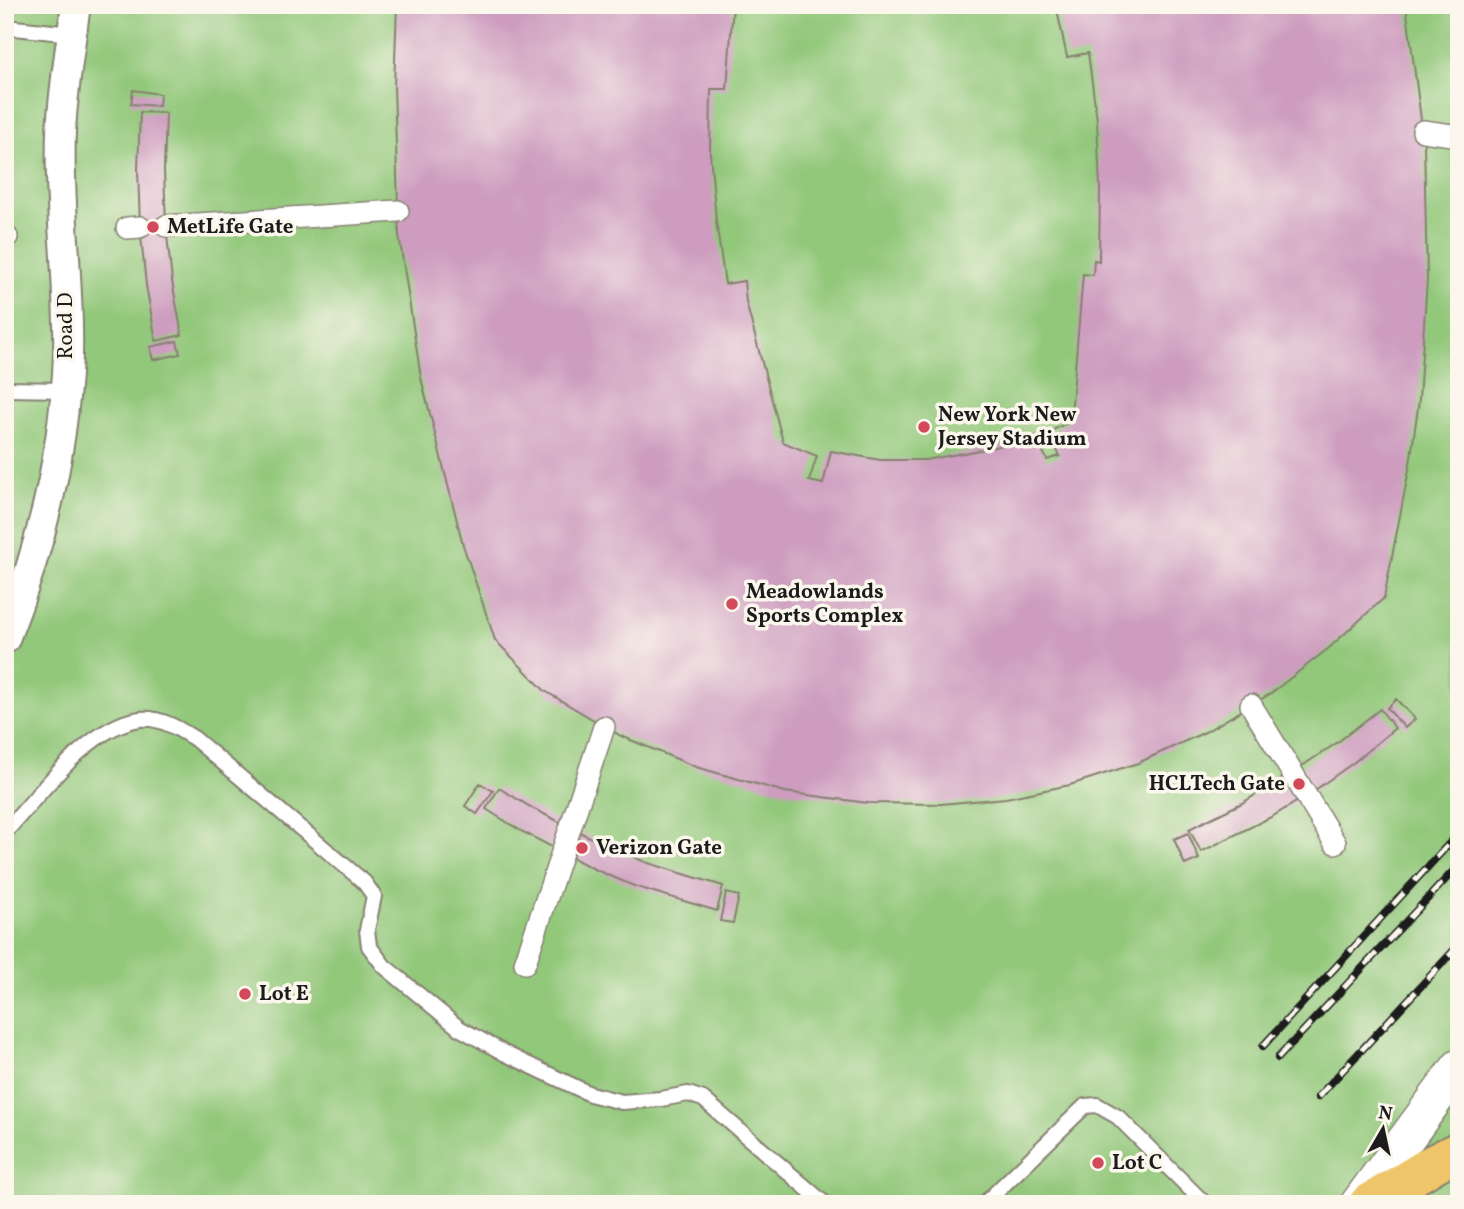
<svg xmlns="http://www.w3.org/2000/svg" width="1464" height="1209" viewBox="0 0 1464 1209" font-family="Vollkorn,serif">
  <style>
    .green { fill: #92c87a; stroke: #57724b; stroke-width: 2 }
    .building { fill: #cd9cbf }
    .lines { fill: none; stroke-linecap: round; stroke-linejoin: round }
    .service-casing { stroke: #868071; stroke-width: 18 }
    .pedestrian-casing { stroke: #868071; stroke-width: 24 }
    .minor-casing { stroke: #868071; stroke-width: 32 }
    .tertiary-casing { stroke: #868071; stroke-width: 38 }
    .motorway-casing { stroke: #868071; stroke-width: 42 }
    .service { stroke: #fff; stroke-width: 14 }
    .pedestrian { stroke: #fff; stroke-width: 21 }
    .minor { stroke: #fff; stroke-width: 28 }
    .tertiary { stroke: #fff; stroke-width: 35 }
    .motorway { stroke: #eec569; stroke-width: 38 }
    .rail-casing { stroke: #1c1c1c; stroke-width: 8 }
    .rail { stroke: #fbf7ec; stroke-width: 5; stroke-dasharray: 16; stroke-linecap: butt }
    .poi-dot { fill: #d1495b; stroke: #fbf7ec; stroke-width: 2.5 }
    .labels { text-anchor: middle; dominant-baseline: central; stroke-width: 7; stroke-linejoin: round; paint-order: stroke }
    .poi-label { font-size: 21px; font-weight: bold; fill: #1c1c1c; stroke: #fbf7ec; text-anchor: start }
    .street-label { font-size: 21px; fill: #1c1c1c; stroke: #fbf7ec }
  </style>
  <rect width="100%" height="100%" fill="#fbf7ec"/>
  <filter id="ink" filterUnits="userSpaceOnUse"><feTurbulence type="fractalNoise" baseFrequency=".0143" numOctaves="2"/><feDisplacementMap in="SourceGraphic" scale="14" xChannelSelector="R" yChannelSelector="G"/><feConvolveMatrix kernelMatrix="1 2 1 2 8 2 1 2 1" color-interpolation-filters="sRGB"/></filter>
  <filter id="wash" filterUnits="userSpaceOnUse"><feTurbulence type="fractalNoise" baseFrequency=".00686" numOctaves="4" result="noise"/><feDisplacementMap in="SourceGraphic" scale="28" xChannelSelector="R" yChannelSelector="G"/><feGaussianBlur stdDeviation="1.57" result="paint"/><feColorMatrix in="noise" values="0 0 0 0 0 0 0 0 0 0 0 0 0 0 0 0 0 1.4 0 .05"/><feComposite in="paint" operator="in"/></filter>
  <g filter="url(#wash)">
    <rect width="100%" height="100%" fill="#f1e3c6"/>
    <!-- green -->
    <path class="green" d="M5 5H1459V1204H5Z"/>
    <g id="blocks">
      <!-- building -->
      <path class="building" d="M397 5H733L727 89H711L710 152 716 221 725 284 744 281 746 302 783 442 817 456 809 481 823 484 831 451 880 460H925L991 448 1036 436 1047 460 1060 456 1048 433 1066 423 1072 404 1083 274 1093 275 1094 260 1099 261 1100 189 1097 120 1088 53 1067 57 1056 5H1406L1424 142 1427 279 1419 400 1410 464 1384 598 1329 648 1270 694 1205 732 1138 763 1070 785 1006 798 941 804 868 803 785 792 696 767 621 736 545 691 495 640 463 545 421 378 399 235 394 87Z
        M133 90 160 94 159 106 131 104Z
        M140 112 166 113 164 170 166 226 172 281 182 335 156 341 146 285 140 227 138 170Z
        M177 341 180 354 153 360 150 347Z
        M1396 699 1415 719 1405 728 1387 708Z
        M1380 709 1395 728 1353 763 1308 795 1273 816 1201 852 1189 829 1242 803 1293 772 1338 742Z
        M480 783 493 791 477 814 465 806Z
        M499 788 534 809 605 845 645 862 723 886 717 911 634 886 594 869 521 831 486 809Z
        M1188 833 1199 859 1185 865 1174 839Z
        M726 893 739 896 733 923 720 921Z"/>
    </g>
  </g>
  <g filter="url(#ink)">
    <use href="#blocks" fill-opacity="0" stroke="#868071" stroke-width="2"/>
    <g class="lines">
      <!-- service casing -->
      <g class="service-casing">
        <path id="service" d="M5 27 72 34
          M5 389 65 390
          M5 832C39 796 88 726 140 719 161 717 179 729 195 739L364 882 374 896 367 930 369 946 384 966 459 1028 506 1054 590 1094 622 1102 661 1099 688 1094 703 1099 825 1204
          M984 1204 1085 1106 1097 1105 1118 1117 1205 1204"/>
      </g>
      <!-- pedestrian casing -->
      <g class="pedestrian-casing">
        <path id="pedestrian" d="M1423 131 1459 136
          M166 226 398 211
          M127 228 140 227
          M5 237H7
          M1251 705 1335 843
          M525 963 604 727"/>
      </g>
      <!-- minor casing -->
      <g class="minor-casing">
        <path id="minor" d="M5 639C41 549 64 451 68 355 70 280 58 206 61 132 63 90 70 47 76 5"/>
      </g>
      <!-- tertiary casing -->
      <g class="tertiary-casing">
        <path id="tertiary" d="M1358 1204 1459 1067"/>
      </g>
      <!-- motorway casing -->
      <g class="motorway-casing">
        <path id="motorway" d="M1368 1204 1435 1163 1459 1151"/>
      </g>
      <!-- service -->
      <use href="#service" class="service"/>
      <!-- pedestrian -->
      <use href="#pedestrian" class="pedestrian"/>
      <!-- minor -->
      <use href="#minor" class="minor"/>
      <!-- tertiary -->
      <use href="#tertiary" class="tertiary"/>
      <!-- motorway -->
      <use href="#motorway" class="motorway"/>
      <!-- rail casing -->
      <g class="rail-casing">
        <path id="rail" d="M1263 1046 1459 833
          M1278 1058 1459 865
          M1318 1097 1459 945"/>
      </g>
      <!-- rail -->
      <use href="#rail" class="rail"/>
    </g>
  </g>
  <!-- markers -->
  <g class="poi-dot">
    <circle cx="153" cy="227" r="7"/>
    <circle cx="924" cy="427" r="7"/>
    <circle cx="732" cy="604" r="7"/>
    <circle cx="1299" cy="784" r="7"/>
    <circle cx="582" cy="848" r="7"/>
    <circle cx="245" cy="994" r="7"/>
    <circle cx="1098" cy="1163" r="7"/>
  </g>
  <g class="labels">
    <!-- poi labels -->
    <g class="poi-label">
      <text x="167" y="227">MetLife Gate</text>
      <text x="938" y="415">New York New<tspan x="938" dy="24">Jersey Stadium</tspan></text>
      <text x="746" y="592">Meadowlands<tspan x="746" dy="24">Sports Complex</tspan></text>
      <text x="1285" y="784" text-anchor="end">HCLTech Gate</text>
      <text x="596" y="848">Verizon Gate</text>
      <text x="259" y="994">Lot E</text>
      <text x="1112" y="1163">Lot C</text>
    </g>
    <!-- street labels -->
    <g class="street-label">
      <text transform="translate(66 326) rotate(-90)">Road D</text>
    </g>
  </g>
  <!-- margin -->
  <rect width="1464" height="1209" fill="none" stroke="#fbf7ec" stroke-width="28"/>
  <!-- north arrow -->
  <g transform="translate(1383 1129) rotate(9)" stroke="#fbf7ec" stroke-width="5" paint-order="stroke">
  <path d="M0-5L12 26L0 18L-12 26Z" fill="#1c1c1c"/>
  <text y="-10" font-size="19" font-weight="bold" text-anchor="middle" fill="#1c1c1c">N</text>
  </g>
</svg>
